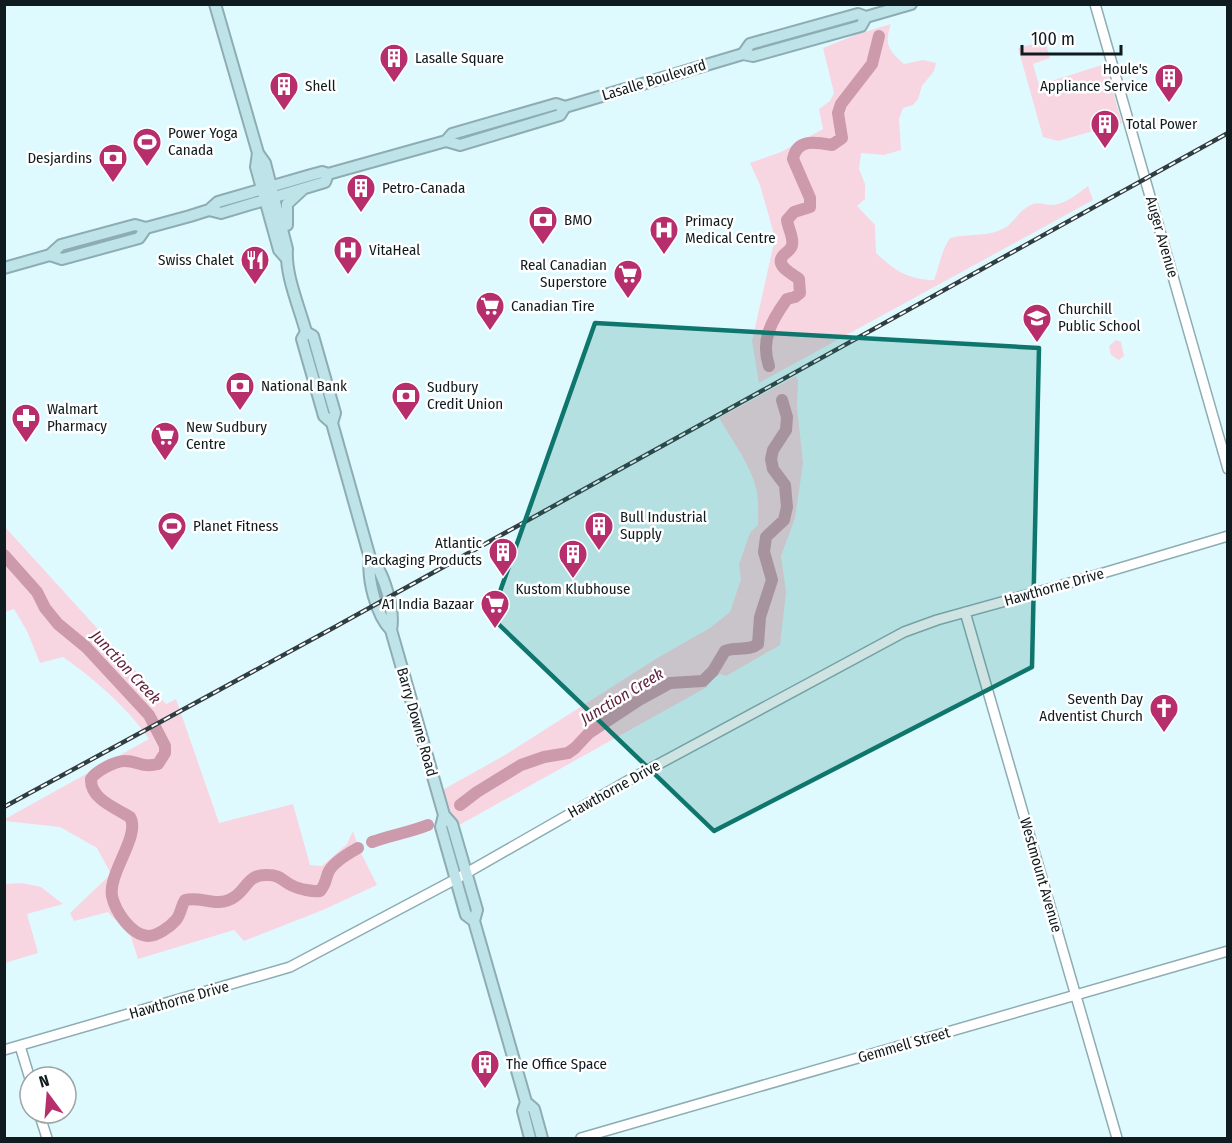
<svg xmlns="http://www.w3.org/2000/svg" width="1232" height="1143" viewBox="0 0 1232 1143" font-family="'Fira Sans Condensed',sans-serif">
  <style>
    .green { fill: #f8d6e1 }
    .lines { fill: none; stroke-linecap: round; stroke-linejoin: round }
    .river { stroke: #cd9aab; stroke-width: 12 }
    .tertiary-casing { stroke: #8dadb3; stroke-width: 12 }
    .secondary-casing { stroke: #8dadb3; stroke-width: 14 }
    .tertiary { stroke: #fff; stroke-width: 9 }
    .secondary { stroke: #bee3e9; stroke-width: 10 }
    .rail-casing { stroke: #303e42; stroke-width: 4.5 }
    .rail { stroke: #fff; stroke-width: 2; stroke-dasharray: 7; stroke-linecap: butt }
    .marked { fill: #0f766e; fill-opacity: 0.2; stroke: #0f766e; stroke-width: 4.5; stroke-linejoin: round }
    .labels { text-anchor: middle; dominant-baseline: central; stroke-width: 5; stroke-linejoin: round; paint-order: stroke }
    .poi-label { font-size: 15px; fill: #0f1b1e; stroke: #fff; text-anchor: start }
    .street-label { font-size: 15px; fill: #0f1b1e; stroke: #fff }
    .water-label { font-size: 16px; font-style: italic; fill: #60223c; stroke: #fff }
  </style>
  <rect width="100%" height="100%" fill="#dffaff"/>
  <!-- green -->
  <path class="green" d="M891 24C884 44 888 50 904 64L923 60 936 63 934 71 922 86 918 99 913 105 903 108 899 119 901 150 884 155 861 153 859 169 865 184V199L857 206 875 225 876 253C894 270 909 280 934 280 940 265 941 251 950 238 969 233 993 238 1009 225 1017 217 1022 208 1033 204 1040 202 1045 205 1052 205 1066 204 1077 194 1088 186L1093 200 759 383 752 341 775 238 760 185 750 163 781 152 823 129 819 109 830 101 834 93 823 48 858 34Z
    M1045 41 1050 58 1033 64 1039 85 1105 64 1122 123 1058 141 1043 137 1018 48Z
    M1116 340 1121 342 1124 356 1119 360 1111 355 1109 346Z
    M796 376 798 381 797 408 803 463 795 518 781 556 786 592 780 645 726 676 720 674 708 682 707 687 454 828 437 793 505 755 659 657 710 628 730 612 741 580 739 564 750 533 758 525C758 513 759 500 756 488 751 466 731 438 719 418Z
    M5 527 166 704 176 699 219 823 293 804 310 865 322 866 347 844 353 831 359 849 377 885 323 910 244 941 234 930 138 959 131 937 108 912 74 921 70 913 111 874 97 848 60 827 5 821V819L149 739C128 708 93 678 63 657L40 663 27 631 14 609 5 612Z
    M22 883 41 887 63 904 27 914 38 953 5 963V884Z"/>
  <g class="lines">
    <!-- river -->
    <path class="river" d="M769 366C760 340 772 320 787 299L795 297 800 293 799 279C793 274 776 267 782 257 785 252 791 251 792 245 794 238 788 228 787 220L794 212 810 207V198L793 159C797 138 816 142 832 145L842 138 838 113 841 104 872 64 879 36
      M4 555 37 592 45 608 58 624 86 647 149 715 165 746V753L158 764C142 768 138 761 125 761 115 761 96 771 91 779 90 799 116 808 130 817 141 835 108 873 112 896 115 911 131 935 148 936 157 936 170 927 176 920 181 914 181 906 185 900 201 896 216 907 231 899 248 891 245 874 268 875 281 875 282 881 293 886 299 889 313 892 320 891 326 884 325 881 328 873 332 863 349 853 358 848
      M460 805 477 792 521 765 544 757 568 753 575 748 589 733 639 700 670 683 703 681 713 671 725 651C736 646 748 652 758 644L760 617 772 580 764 552 766 537 784 520 787 507 785 485 773 469 771 459 773 450 786 430 787 417 782 400
      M372 842C391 835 411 832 428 825"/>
    <!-- tertiary casing -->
    <g class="tertiary-casing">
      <path id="tertiary" d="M1095 4 1228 469
        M965 612 1117 1138
        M20 1046 30 1079
        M4 1050 290 967 456 879 631 779 904 632 937 620 1056 587 1228 536
        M39 1113 47 1138
        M581 1138 1228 951"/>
    </g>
    <!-- secondary casing -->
    <g class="secondary-casing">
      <path id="secondary" d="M215 4 258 153 265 163 287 249C285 275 299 306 306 332L302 339 324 416 332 423
        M743 54 750 44 858 14 866 17 911 4
        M446 141 452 134 556 104 565 107 743 54 753 56 861 26 866 17
        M258 153 256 167 279 250 286 258
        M209 210 221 213 325 182 328 174
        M287 225V204L302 190
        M50 255 62 259 139 238 146 228
        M4 268 50 255 61 245 135 225 146 228 190 216 209 210 218 202 311 175 322 172 328 174 446 141 460 145 560 115 565 107
        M306 332 313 336 335 413 332 423 370 558C367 578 376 615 391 630
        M370 558C384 571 395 611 391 630L444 815 441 827 466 915 474 921
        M444 815 452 824 477 910 474 921 526 1102 534 1109 542 1138
        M526 1102 523 1111 530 1138"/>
    </g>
    <!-- tertiary -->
    <use href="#tertiary" class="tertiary"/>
    <!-- secondary -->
    <use href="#secondary" class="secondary"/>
    <!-- rail casing -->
    <g class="rail-casing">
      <path id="rail" d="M4 807 333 628 1228 133"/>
    </g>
    <!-- rail -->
    <use href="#rail" class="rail"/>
  </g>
  <!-- marked area -->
  <path class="marked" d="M595 323 1039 348 1032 667 714 831 491 617Z"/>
  <!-- icons -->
  <defs>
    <g id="building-pin" transform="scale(1.5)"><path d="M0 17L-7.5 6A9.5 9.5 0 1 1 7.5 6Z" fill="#b72e6d" stroke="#fff"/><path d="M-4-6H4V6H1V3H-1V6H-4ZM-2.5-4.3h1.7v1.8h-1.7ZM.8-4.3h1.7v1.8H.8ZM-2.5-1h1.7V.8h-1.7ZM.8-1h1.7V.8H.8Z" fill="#fff"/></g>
    <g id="stadium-pin" transform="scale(1.5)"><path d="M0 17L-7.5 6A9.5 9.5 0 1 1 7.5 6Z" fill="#b72e6d" stroke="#fff"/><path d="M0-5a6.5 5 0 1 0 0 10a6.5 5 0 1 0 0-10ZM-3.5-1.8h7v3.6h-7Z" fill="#fff"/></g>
    <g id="bank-pin" transform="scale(1.5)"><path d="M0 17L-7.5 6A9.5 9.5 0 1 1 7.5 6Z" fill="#b72e6d" stroke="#fff"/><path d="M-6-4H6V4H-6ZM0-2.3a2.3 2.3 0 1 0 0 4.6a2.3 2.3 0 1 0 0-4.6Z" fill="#fff"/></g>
    <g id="hospital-pin" transform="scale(1.5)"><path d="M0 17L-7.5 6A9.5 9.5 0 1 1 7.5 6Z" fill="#b72e6d" stroke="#fff"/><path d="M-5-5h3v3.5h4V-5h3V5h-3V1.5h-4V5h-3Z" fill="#fff"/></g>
    <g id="restaurant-pin" transform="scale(1.5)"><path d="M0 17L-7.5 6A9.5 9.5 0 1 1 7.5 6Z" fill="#b72e6d" stroke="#fff"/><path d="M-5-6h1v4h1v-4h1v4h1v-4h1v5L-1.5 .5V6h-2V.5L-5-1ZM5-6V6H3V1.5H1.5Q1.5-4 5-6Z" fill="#fff"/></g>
    <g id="supermarket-pin" transform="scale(1.5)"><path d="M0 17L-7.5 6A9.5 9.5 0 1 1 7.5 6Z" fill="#b72e6d" stroke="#fff"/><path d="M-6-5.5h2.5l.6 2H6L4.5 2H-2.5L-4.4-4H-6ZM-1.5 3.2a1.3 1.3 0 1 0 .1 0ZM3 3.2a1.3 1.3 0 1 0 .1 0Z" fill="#fff"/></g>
    <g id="school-pin" transform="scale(1.5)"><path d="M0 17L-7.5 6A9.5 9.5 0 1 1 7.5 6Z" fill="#b72e6d" stroke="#fff"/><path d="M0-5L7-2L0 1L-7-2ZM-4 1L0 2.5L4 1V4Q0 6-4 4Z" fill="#fff"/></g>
    <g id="pharmacy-pin" transform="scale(1.5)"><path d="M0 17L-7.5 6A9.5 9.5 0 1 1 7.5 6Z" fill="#b72e6d" stroke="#fff"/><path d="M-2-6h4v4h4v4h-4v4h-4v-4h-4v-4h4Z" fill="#fff"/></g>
    <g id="church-pin" transform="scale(1.5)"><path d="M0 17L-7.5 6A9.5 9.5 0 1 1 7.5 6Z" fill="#b72e6d" stroke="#fff"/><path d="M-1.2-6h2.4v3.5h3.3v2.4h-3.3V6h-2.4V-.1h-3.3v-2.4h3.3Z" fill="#fff"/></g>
  </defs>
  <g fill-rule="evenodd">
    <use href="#building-pin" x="394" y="58"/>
    <use href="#building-pin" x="1169" y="78"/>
    <use href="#building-pin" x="284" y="86"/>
    <use href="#building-pin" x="1105" y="124"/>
    <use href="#stadium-pin" x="147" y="142"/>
    <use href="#bank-pin" x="113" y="158"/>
    <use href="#building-pin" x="361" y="188"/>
    <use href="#bank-pin" x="543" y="220"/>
    <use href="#hospital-pin" x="664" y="230"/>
    <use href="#hospital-pin" x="348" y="250"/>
    <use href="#restaurant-pin" x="255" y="260"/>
    <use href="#supermarket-pin" x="628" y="274"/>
    <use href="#supermarket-pin" x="490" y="306"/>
    <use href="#school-pin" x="1037" y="318"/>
    <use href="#bank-pin" x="240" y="386"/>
    <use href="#bank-pin" x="406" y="396"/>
    <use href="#pharmacy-pin" x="26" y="418"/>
    <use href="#supermarket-pin" x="165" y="436"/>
    <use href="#stadium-pin" x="172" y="526"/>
    <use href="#building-pin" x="599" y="526"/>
    <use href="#building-pin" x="503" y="552"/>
    <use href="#building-pin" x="573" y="554"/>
    <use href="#supermarket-pin" x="495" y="604"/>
    <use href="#church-pin" x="1164" y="708"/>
    <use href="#building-pin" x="485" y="1064"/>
  </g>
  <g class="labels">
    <!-- poi labels -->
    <g class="poi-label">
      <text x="415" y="58">Lasalle Square</text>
      <text x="1148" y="69" text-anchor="end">Houle's<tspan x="1148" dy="17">Appliance Service</tspan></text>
      <text x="305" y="86">Shell</text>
      <text x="1126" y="124">Total Power</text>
      <text x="168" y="133">Power Yoga<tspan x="168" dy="17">Canada</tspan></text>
      <text x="92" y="158" text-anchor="end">Desjardins</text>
      <text x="382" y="188">Petro-Canada</text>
      <text x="564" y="220">BMO</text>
      <text x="685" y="221">Primacy<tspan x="685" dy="17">Medical Centre</tspan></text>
      <text x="369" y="250">VitaHeal</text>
      <text x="234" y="260" text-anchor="end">Swiss Chalet</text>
      <text x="607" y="265" text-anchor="end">Real Canadian<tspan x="607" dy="17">Superstore</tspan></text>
      <text x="511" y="306">Canadian Tire</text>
      <text x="1058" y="309">Churchill<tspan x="1058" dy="17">Public School</tspan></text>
      <text x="261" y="386">National Bank</text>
      <text x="427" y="387">Sudbury<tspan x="427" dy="17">Credit Union</tspan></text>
      <text x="47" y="409">Walmart<tspan x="47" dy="17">Pharmacy</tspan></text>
      <text x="186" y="427">New Sudbury<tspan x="186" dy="17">Centre</tspan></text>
      <text x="620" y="517">Bull Industrial<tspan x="620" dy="17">Supply</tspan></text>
      <text x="193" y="526">Planet Fitness</text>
      <text x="482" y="543" text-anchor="end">Atlantic<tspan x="482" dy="17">Packaging Products</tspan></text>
      <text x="573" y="589" text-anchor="middle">Kustom Klubhouse</text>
      <text x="474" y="604" text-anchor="end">A1 India Bazaar</text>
      <text x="1143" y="699" text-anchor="end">Seventh Day<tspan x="1143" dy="17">Adventist Church</tspan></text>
      <text x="506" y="1064">The Office Space</text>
    </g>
    <!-- street labels -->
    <g class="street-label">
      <text transform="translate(654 80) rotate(-17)">Lasalle Boulevard</text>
      <text transform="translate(1162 237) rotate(74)">Auger Avenue</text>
      <text transform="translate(1054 587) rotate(-16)">Hawthorne Drive</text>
      <text transform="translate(417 722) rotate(74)">Barry Downe Road</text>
      <text transform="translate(614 789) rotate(-29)">Hawthorne Drive</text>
      <text transform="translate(1041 875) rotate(74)">Westmount Avenue</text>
      <text transform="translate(179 1000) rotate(-16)">Hawthorne Drive</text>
      <text transform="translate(904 1045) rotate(-16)">Gemmell Street</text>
    </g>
    <!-- water labels -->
    <g class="water-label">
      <text transform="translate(126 667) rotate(47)">Junction Creek</text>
      <text transform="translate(622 696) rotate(-31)">Junction Creek</text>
    </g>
  </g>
  <!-- border -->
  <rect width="1232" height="1143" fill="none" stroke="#0f1b1e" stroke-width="12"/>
  <!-- north arrow -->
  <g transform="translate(48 1095) rotate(344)"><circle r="28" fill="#ffffff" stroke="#9fa4a5" stroke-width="1.5"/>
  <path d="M0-4.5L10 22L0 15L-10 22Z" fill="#b72e6d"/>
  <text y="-9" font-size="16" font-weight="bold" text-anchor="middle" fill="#0f1b1e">N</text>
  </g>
  <!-- scale -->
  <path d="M1022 45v9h99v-9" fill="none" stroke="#0f1b1e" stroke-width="3"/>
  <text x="1031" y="45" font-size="18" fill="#0f1b1e" stroke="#ffffff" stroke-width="4.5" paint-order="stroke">100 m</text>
</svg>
